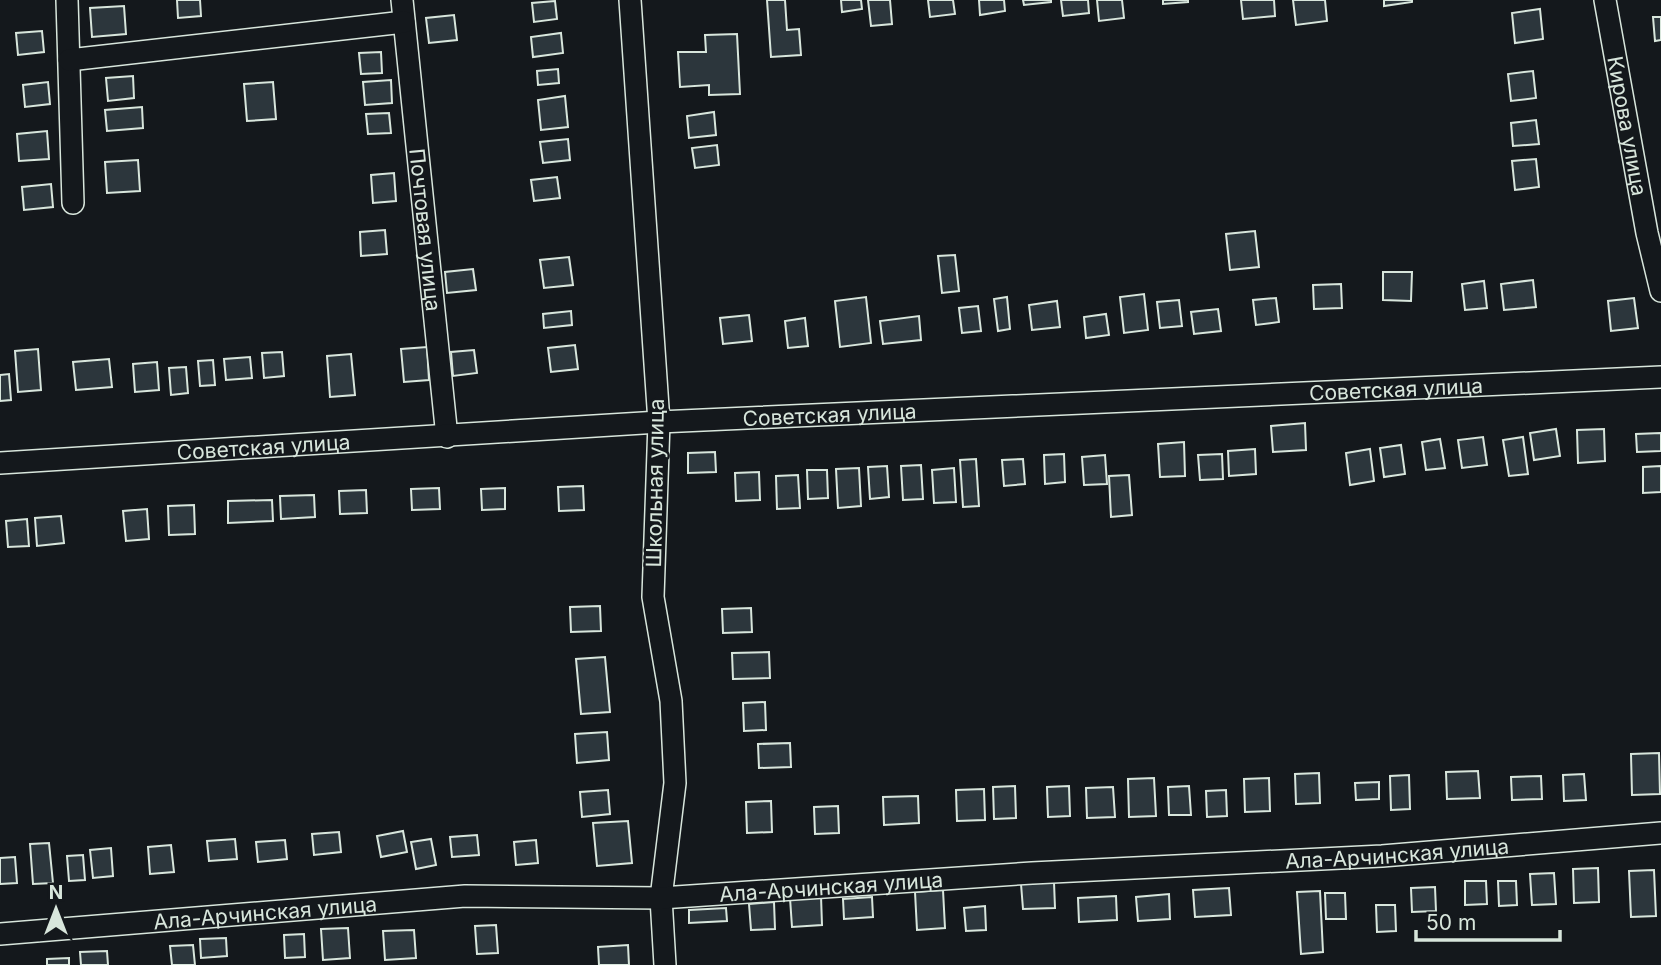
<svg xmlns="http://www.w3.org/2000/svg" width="1661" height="965" viewBox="0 0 1661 965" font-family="Inter,sans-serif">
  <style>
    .building { fill: #2c363c; stroke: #d8e6dc; stroke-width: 2 }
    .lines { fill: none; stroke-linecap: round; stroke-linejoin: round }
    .minor-casing { stroke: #d8e6dc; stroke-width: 24 }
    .minor { stroke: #14181c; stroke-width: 21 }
    .labels { text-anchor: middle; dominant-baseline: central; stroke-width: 5; stroke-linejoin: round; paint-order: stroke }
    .street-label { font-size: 21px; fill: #d8e6dc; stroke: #14181c }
  </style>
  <rect width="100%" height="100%" fill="#14181c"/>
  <!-- building -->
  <path class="building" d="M177 0H200L201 16 178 18Z
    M767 0H785L787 30 799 29 801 55 771 57Z
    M841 0H861L862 9 842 12Z
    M868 0H890L892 24 871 26Z
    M928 0H953L955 14 930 17Z
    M979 0H1004L1005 11 980 15Z
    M1023 0H1051V2L1024 5Z
    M1061 0H1088L1089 13 1063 16Z
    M1097 0H1122L1124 18 1099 21Z
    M1163 0H1188V2L1163 4Z
    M1241 0H1274L1275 16 1243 19Z
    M1293 0H1325L1327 21 1296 25Z
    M1384 0H1412V2L1384 6Z
    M555 1 557 19 534 22 532 3Z
    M124 6 126 34 92 37 90 8Z
    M1540 9 1543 39 1515 43 1512 13Z
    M454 15 457 40 429 43 426 18Z
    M1653 17H1661V40L1655 41Z
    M42 31 44 52 18 55 16 33Z
    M561 33 563 53 533 57 531 37Z
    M737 34 740 94 709 95V85L680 87 678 52H706L705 35Z
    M381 52 382 73 361 74 359 53Z
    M558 69 559 83 538 85 537 71Z
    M1533 71 1536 98 1511 101 1508 74Z
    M133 76 134 98 108 101 106 78Z
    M391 80 392 103 365 105 363 82Z
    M48 82 50 104 25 107 23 85Z
    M273 82 276 119 247 121 244 84Z
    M565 96 568 127 541 130 538 100Z
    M142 107 143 128 107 131 105 110Z
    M714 112 716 135 689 138 687 116Z
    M389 113 391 133 368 134 366 114Z
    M1536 120 1539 144 1513 146 1511 123Z
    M47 131 49 159 19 161 17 134Z
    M568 139 570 160 543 163 540 142Z
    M717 145 719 165 695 168 692 148Z
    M1536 159 1539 187 1515 190 1512 161Z
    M138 160 140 191 107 193 105 162Z
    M394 173 396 201 373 203 371 175Z
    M557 177 560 198 534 201 531 180Z
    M51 184 53 207 24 210 22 187Z
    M385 230 387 254 361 256 360 232Z
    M1255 231 1259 267 1230 270 1226 234Z
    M955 255 959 291 942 293 938 256Z
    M569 257 573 285 544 288 540 260Z
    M473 269 476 290 447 293 445 272Z
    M1383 272H1412L1411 301 1383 300Z
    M1533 280 1536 307 1504 310 1501 284Z
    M1484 281 1487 308 1465 310 1462 284Z
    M1341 284 1342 308 1314 309 1313 285Z
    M1144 294 1148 330 1124 333 1120 297Z
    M866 297 871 343 840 347 835 301Z
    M1007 297 1010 329 998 331 994 299Z
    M1276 298 1279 322 1256 325 1253 300Z
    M1634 298 1638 328 1611 331 1608 301Z
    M1179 300 1182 326 1160 328 1157 302Z
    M1057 301 1060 327 1032 330 1029 305Z
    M978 306 981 331 962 333 959 308Z
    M1218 309 1221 331 1194 334 1191 312Z
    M571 311 572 325 544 328 543 314Z
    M1106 314 1109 335 1086 338 1084 317Z
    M749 315 752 341 723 344 720 318Z
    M919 316 921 340 883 344 880 321Z
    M805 318 808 346 788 348 785 321Z
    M575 345 578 369 551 372 548 348Z
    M427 347 429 380 404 382 401 349Z
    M38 349 41 390 18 392 15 351Z
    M474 350 477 373 453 376 451 352Z
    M282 352 284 376 264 378 262 353Z
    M351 354 355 395 330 397 327 356Z
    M250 357 252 378 226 380 224 359Z
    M109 359 112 387 76 390 73 362Z
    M213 360 215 385 200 386 198 361Z
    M157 362 159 390 135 392 133 364Z
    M186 367 188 393 171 395 169 368Z
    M9 374 11 400 0 401V375Z
    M1305 423 1306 450 1273 452 1271 426Z
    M1556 429 1560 456 1534 460 1530 433Z
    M1604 429 1605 461 1578 463 1577 430Z
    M1661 433V451L1637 452 1636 434Z
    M1483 437 1487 465 1462 468 1458 440Z
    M1523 437 1528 474 1509 476 1503 440Z
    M1440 439 1445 468 1426 470 1422 442Z
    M1184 442 1185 476 1160 477 1158 444Z
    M1401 445 1405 474 1384 477 1380 448Z
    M1255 449 1256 474 1229 476 1228 451Z
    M1370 449 1374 481 1350 485 1346 453Z
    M715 452 716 472 688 473V453Z
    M1064 454 1065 482 1045 484 1044 455Z
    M1222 454 1223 479 1200 480 1198 455Z
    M1105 455 1107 484 1084 485 1082 457Z
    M976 459 979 506 963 507 960 460Z
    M1023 459 1025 484 1004 486 1002 460Z
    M921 465 923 499 903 500 901 466Z
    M887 466 889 497 870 499 868 467Z
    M1661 466V492L1643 493V467Z
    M859 468 861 506 838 508 836 469Z
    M954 468 956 502 934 503 932 470Z
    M807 470H827L828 498 808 499Z
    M759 472 760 500 736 501 735 473Z
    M798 475 800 508 777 509 776 476Z
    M1129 475 1132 515 1111 517 1109 476Z
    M583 486 584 510 559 511 558 487Z
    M439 488 440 509 412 510 411 489Z
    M505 488V509L482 510 481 489Z
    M366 490 367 513 340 514 339 491Z
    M314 495 315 517 281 519 280 496Z
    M272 500 273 521 228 523V501Z
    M194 505 195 534 169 535 168 506Z
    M147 509 149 539 126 541 123 511Z
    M61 516 64 543 37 546 35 518Z
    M27 519 29 546 8 547 6 521Z
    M600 606 601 631 571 632 570 607Z
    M751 608 752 632 723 633 722 609Z
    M769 652 770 678 733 679 732 653Z
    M605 657 610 712 581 714 576 659Z
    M765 702 766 730 744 731 743 703Z
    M607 732 609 760 577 763 575 734Z
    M790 743 791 767 759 768 758 744Z
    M1659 753 1660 794 1632 795 1631 754Z
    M1478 771 1480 798 1447 799 1446 772Z
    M1319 773 1320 803 1296 804 1295 774Z
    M1584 774 1586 800 1564 801 1563 775Z
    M1409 775 1410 809 1391 810 1390 776Z
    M1541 776 1542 799 1512 800 1511 777Z
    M1154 778 1156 816 1129 817 1128 779Z
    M1269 778 1270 811 1245 812 1244 779Z
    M1379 782V799L1356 800 1355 783Z
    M1015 786 1016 818 994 819 993 787Z
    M1069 786 1070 816 1048 817 1047 787Z
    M1189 786 1191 815H1169L1168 787Z
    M1113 787 1115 817 1087 818 1086 788Z
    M984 789 985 820 957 821 956 790Z
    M608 790 610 814 582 817 580 792Z
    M1226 790 1227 816 1207 817 1206 791Z
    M918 796 919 823 884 825 883 797Z
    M771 801 772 832 747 833 746 802Z
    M838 806 839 833 815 834 814 807Z
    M628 821 632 863 597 866 593 823Z
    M403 831 407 852 381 857 377 836Z
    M339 832 341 852 314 855 312 834Z
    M477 835 479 855 452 857 450 837Z
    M235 839 237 859 209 861 207 841Z
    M431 839 436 865 416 869 411 842Z
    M285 840 287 859 258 862 256 842Z
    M536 840 538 863 516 865 514 842Z
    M49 843 53 883 33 884 30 844Z
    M171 845 174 872 150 874 148 847Z
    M111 848 113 876 93 878 90 850Z
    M83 855 85 880 69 881 67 856Z
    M15 857 17 883 0 884V858Z
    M1598 868 1599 902 1574 903 1573 869Z
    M1654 870 1656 916 1631 917 1629 871Z
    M1554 873 1556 904 1532 905 1530 874Z
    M1465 881H1486L1487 904 1465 905Z
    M1498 881H1516L1517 905 1499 906Z
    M1054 882 1055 908 1023 909 1021 884Z
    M1435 887 1436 911 1412 912 1411 888Z
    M1229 888 1231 915 1195 917 1193 890Z
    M943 890 945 928 917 930 915 892Z
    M1320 891 1323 952 1301 954 1297 892Z
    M1325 893H1345L1346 919H1326Z
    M1169 894 1170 919 1138 921 1136 897Z
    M821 896 822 925 792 927 790 898Z
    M1116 896 1117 920 1079 922 1078 898Z
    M872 897 873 917 844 919 843 899Z
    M774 902 775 929 751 930 749 904Z
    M1376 905H1395L1396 931 1377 932Z
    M985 906 986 930 966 931 964 908Z
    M726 908 727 921 689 923V910Z
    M496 925 498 953 477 954 475 926Z
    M348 928 350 958 323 960 321 929Z
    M414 930 416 958 385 960 383 931Z
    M304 934 305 957 285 958 284 935Z
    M226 938 227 956 201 958 200 939Z
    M193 945 195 965H172L170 946Z
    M628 945 629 965H599L598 947Z
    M107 951 108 965H81L80 952Z
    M69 958V965H47V959Z"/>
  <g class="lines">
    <!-- minor casing -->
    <g class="minor-casing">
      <g id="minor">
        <path d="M67 0 73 203"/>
        <path id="s1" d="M402 0 447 437"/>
        <path d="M630 0 659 422 653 597 671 701 675 783 661 898 665 965"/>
        <path id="s2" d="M1605 0 1647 233 1661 291"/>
        <path d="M69 60 404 22"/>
        <path id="s3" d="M0 463 659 422 1661 377"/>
        <path id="s4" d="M0 934 465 896 661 898 1032 873 1382 856 1661 833"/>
      </g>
    </g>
    <!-- minor -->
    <use href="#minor" class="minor"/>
  </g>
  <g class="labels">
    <!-- street labels -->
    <g class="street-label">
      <text stroke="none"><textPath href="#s2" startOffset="128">Кирова улица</textPath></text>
      <text stroke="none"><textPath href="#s1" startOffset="231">Почтовая улица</textPath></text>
      <text stroke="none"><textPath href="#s3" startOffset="1398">Советская улица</textPath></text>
      <text stroke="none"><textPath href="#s3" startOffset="831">Советская улица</textPath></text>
      <text stroke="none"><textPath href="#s3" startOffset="264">Советская улица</textPath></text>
      <text transform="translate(655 483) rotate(-89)">Школьная улица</text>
      <text stroke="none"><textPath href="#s4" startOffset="1400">Ала-Арчинская улица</textPath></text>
      <text stroke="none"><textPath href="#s4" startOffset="833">Ала-Арчинская улица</textPath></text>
      <text stroke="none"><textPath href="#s4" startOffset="266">Ала-Арчинская улица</textPath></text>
    </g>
  </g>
  <!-- north arrow -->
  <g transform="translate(56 909)" stroke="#14181c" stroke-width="5" paint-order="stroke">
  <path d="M0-5L12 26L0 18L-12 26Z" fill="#d8e6dc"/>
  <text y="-10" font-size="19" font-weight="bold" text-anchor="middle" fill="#d8e6dc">N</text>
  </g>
  <!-- scale -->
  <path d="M1416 930v10h144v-10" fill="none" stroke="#d8e6dc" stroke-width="3.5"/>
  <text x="1426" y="930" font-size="21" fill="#d8e6dc" stroke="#14181c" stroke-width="5" paint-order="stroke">50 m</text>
</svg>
